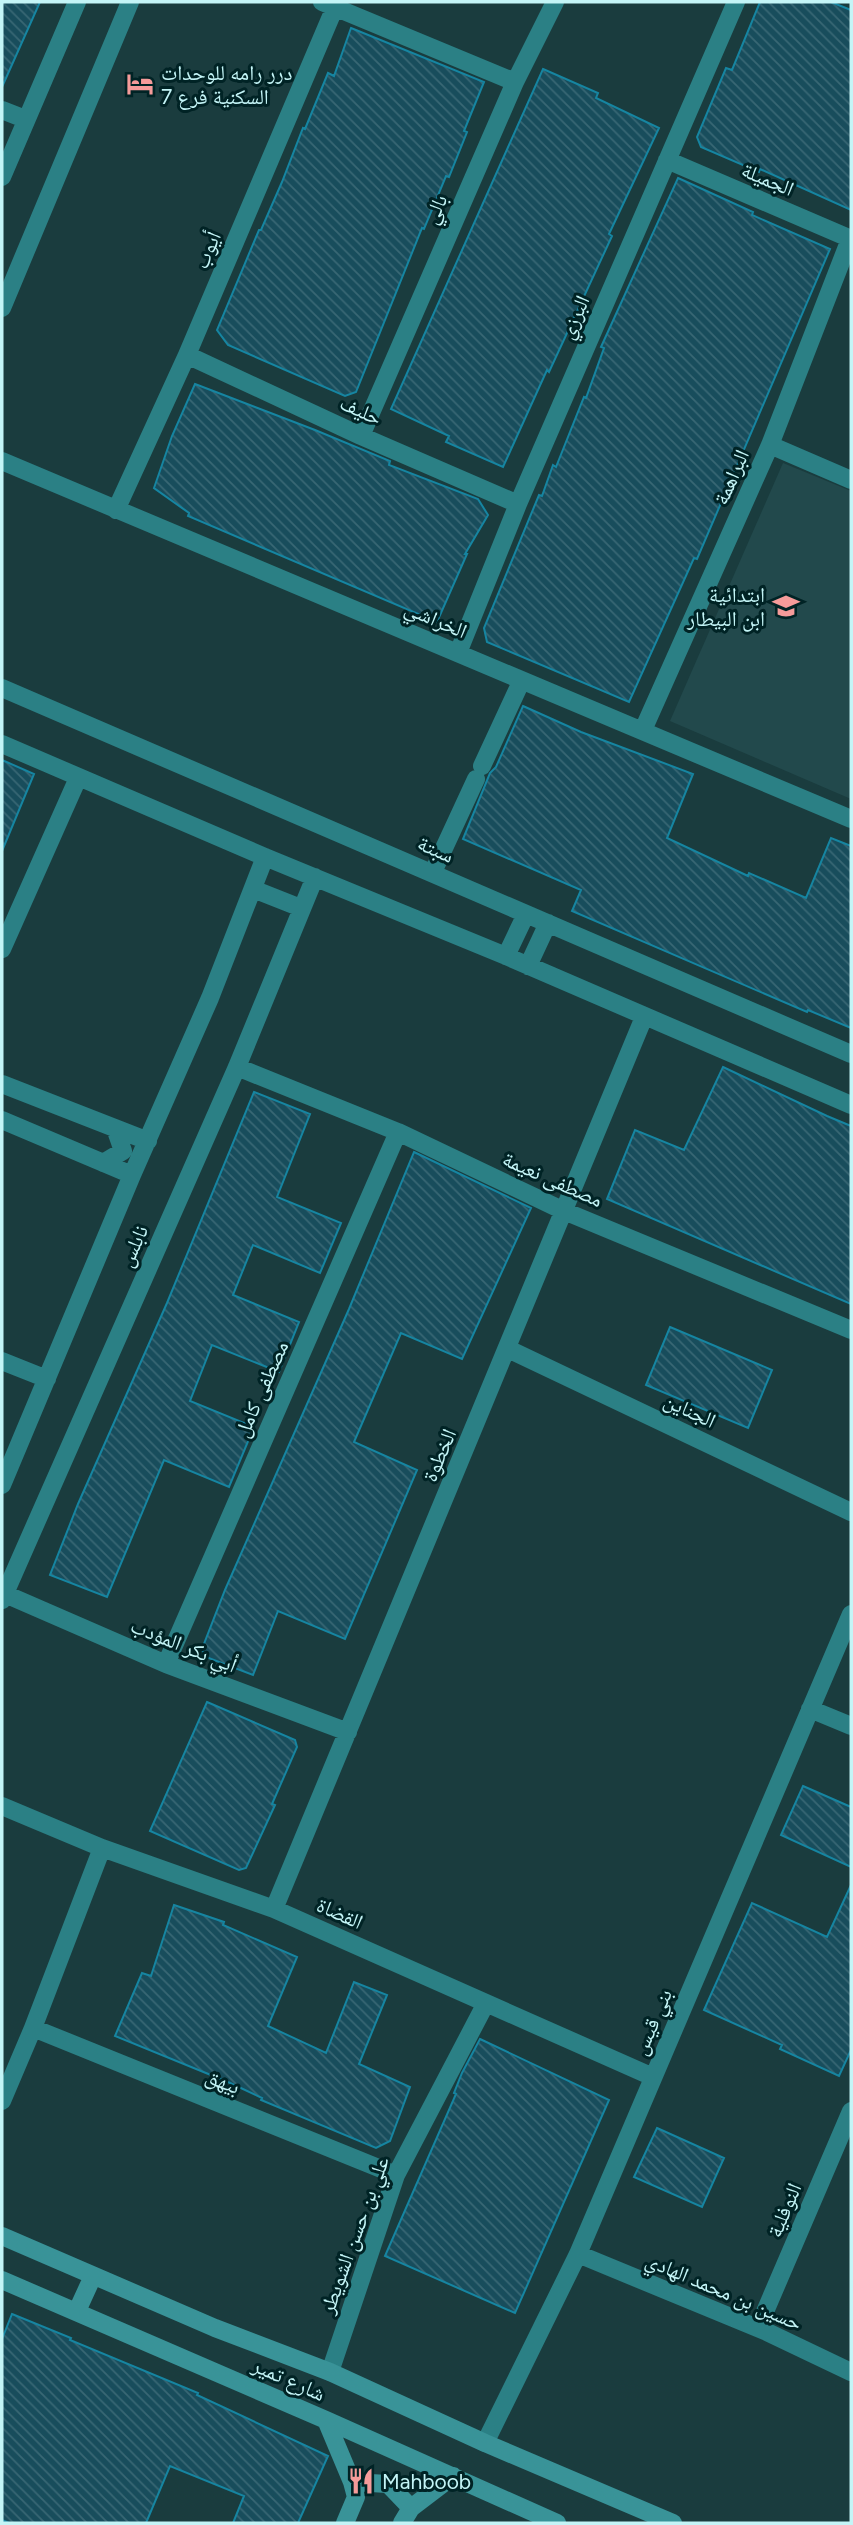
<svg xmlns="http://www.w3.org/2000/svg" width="853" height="2525" viewBox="0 0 853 2525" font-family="Figtree,'Noto Naskh Arabic',sans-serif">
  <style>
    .built { fill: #22494c }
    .building { fill: url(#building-back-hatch); stroke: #1685a1; stroke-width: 2 }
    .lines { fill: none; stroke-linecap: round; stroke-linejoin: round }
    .street { stroke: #2b8085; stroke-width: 18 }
    .secondary { stroke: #399398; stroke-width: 18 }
    .labels { text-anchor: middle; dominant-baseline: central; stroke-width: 6; stroke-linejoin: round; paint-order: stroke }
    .poi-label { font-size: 21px; fill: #c4f5f7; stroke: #002325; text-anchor: start }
    .street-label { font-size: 21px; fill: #c4f5f7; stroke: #002325 }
  </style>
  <defs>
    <pattern id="building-back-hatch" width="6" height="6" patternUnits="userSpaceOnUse" patternTransform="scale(1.75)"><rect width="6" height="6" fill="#184d5c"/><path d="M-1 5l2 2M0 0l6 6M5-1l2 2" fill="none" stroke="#386774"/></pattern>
  </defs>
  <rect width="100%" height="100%" fill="#1a3c3e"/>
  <!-- built -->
  <path class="built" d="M783 463 851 491V799L670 721Z"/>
  <!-- building -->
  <path class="building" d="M2 2H40L2 87Z
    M760 2H831L851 10V210L760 169 759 172 701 147 697 137 726 68 732 70Z
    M351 28 484 82 464 131 467 132 449 177 446 176 424 229 422 228 356 392 345 396 228 345 217 330 259 230H261L282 182 303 128 305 129 328 73 334 76Z
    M543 69 598 93 596 98 659 128 609 234 612 236 549 372 547 370 503 467 446 442 449 436 391 409Z
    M678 178 753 212 752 215 830 249 697 559 694 558 629 702 487 642 484 628 539 495 542 496 553 465 556 467 584 397 586 398 604 348 601 347Z
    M195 384 315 430 390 461 389 465 478 499 488 515 465 554H467L437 622 188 516 189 513 154 488 172 436Z
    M523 706 581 732 693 774 667 838 748 876 749 873 806 898 831 838 851 846V1028L808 1010 807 1012 572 911 581 890 463 839 490 773 496 767Z
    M2 760 34 774 2 851Z
    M723 1067 827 1116 851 1126V1304L607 1199 635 1130 684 1150Z
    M254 1092 310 1114 277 1197 341 1223 320 1273 253 1245 233 1295 299 1322 279 1372 212 1345 190 1401 254 1427 229 1487 164 1460 107 1597 50 1575 78 1504 167 1303Z
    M414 1152 531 1208 462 1359 401 1333 354 1442 417 1470 345 1639 278 1611 253 1675 206 1657 202 1649 225 1590 349 1309Z
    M670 1327 772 1370 748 1428 646 1385Z
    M207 1702 295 1740 297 1747 272 1804 275 1805 246 1868 239 1870 150 1831Z
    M803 1786 851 1807V1867L781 1835Z
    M851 1885V2050L839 2076 780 2049 782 2045 704 2010 752 1903 827 1937Z
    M174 1905 224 1922 223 1925 297 1957 268 2026 326 2053 354 1982 387 1995 359 2064 410 2087 390 2141 376 2148 261 2100 262 2098 228 2082 115 2036 142 1973 151 1976Z
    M480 2039 609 2100 515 2313 385 2256 456 2094 454 2093 462 2073Z
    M657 2128 724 2158 702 2207 634 2177Z
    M12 2314 71 2338 70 2340 198 2393 197 2395 328 2456 298 2523H233L244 2496 170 2466 146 2523H9L2 2520V2339Z"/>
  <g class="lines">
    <!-- street -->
    <path class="street" d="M322 2 515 82
      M2 110 25 119
      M667 160 851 239
      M2 177 77 2
      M2 308 130 2
      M187 355 361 436 518 504
      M361 436 515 82 555 2
      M770 445 851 480
      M2 461 851 819
      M116 510 187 355 335 7
      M458 653 518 504 736 2
      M2 688 851 1054
      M643 730 770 445 850 239
      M2 744 265 857 506 956 851 1105
      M482 766 521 682
      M433 872 476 779
      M253 889 301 908
      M2 949 78 778
      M506 956 526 914
      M528 966 548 923
      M237 1067 398 1132 564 1211 851 1330
      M2 1084 148 1141
      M2 1120 132 1175
      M103 1163 123 1151 115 1128
      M508 1349 851 1512
      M2 1361 47 1379
      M2 1485 132 1175 210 998 265 857
      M5 1594 166 1664 348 1732
      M2 1600 237 1067 315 877
      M166 1664 398 1132
      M810 1709 851 1726
      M2 1806 102 1848 274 1909 653 2077
      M274 1909 644 1017
      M33 2028 396 2175
      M2 2101 33 2028 102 1848
      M578 2254 767 2332 851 2372
      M758 2328 851 2111
      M330 2372 396 2175 486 2003
      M485 2443 578 2254 851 1614"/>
    <!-- secondary -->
    <path class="secondary" d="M2 2236 215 2328 330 2372 485 2443 673 2523
      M2 2280 326 2420 557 2523
      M77 2311 93 2276
      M326 2420 352 2482 356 2497 345 2523
      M352 2482 388 2484 411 2508
      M402 2523 411 2508 453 2476"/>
  </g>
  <!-- icons -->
  <defs>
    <g id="hotel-bare" transform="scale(2.1)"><path d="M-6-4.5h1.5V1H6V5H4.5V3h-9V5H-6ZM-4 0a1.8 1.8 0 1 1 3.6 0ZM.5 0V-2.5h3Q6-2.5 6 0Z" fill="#f59b9a" stroke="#002325" stroke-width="2.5" paint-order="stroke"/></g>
    <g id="school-bare" transform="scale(2.1)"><path d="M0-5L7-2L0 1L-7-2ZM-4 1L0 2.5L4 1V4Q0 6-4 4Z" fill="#f59b9a" stroke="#002325" stroke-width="2.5" paint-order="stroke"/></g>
    <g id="restaurant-bare" transform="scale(2.1)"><path d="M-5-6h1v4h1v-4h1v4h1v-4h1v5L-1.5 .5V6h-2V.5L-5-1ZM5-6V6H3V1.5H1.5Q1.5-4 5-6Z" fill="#f59b9a" stroke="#002325" stroke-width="2.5" paint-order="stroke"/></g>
  </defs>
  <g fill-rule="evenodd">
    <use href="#hotel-bare" x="140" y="84"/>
    <use href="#school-bare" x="786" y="606"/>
    <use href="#restaurant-bare" x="361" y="2481"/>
  </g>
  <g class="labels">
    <!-- poi labels -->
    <g class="poi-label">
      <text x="161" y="72">درر رامه للوحدات<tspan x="161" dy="24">السكنية فرع 7</tspan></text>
      <text x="765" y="594" text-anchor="end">ابتدائية<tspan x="765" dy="24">ابن البيطار</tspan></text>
      <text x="382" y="2481">Mahboob</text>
    </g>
    <!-- street labels -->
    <g class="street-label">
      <text transform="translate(768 179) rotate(23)">الجميلة</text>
      <text transform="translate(435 209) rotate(-66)">بالي</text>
      <text transform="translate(207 250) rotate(-67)">أيوب</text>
      <text transform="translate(574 317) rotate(-66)">البرزي</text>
      <text transform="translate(361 410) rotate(24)">حليف</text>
      <text transform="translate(731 477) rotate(-66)">البراهمة</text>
      <text transform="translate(436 619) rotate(23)">الخراشي</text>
      <text transform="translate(436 849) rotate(24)">سبتة</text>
      <text transform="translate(553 1179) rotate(24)">مصطفى نعيمة</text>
      <text transform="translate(133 1246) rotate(-66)">نابلس</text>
      <text transform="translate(261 1389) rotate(-66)">مصطفى كامل</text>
      <text transform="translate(690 1410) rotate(25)">الجناين</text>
      <text transform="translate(439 1455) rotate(-67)">الخطوة</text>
      <text transform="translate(184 1645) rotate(22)">أبي بكر المؤدب</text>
      <text transform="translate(340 1913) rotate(24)">القضاة</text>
      <text transform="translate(652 2022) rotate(-67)">بني قيس</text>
      <text transform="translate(223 2081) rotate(22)">بيهق</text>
      <text transform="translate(784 2210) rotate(-67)">النوفلية</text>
      <text transform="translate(354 2235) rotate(-70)">علي بن حسن الشويطر</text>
      <text transform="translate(724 2291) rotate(23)">حسين بن محمد الهادي</text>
      <text transform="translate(289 2379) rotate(24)">شارع تمير</text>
    </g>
  </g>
  <!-- border -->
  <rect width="853" height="2525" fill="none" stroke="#c4f5f7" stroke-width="7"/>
</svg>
